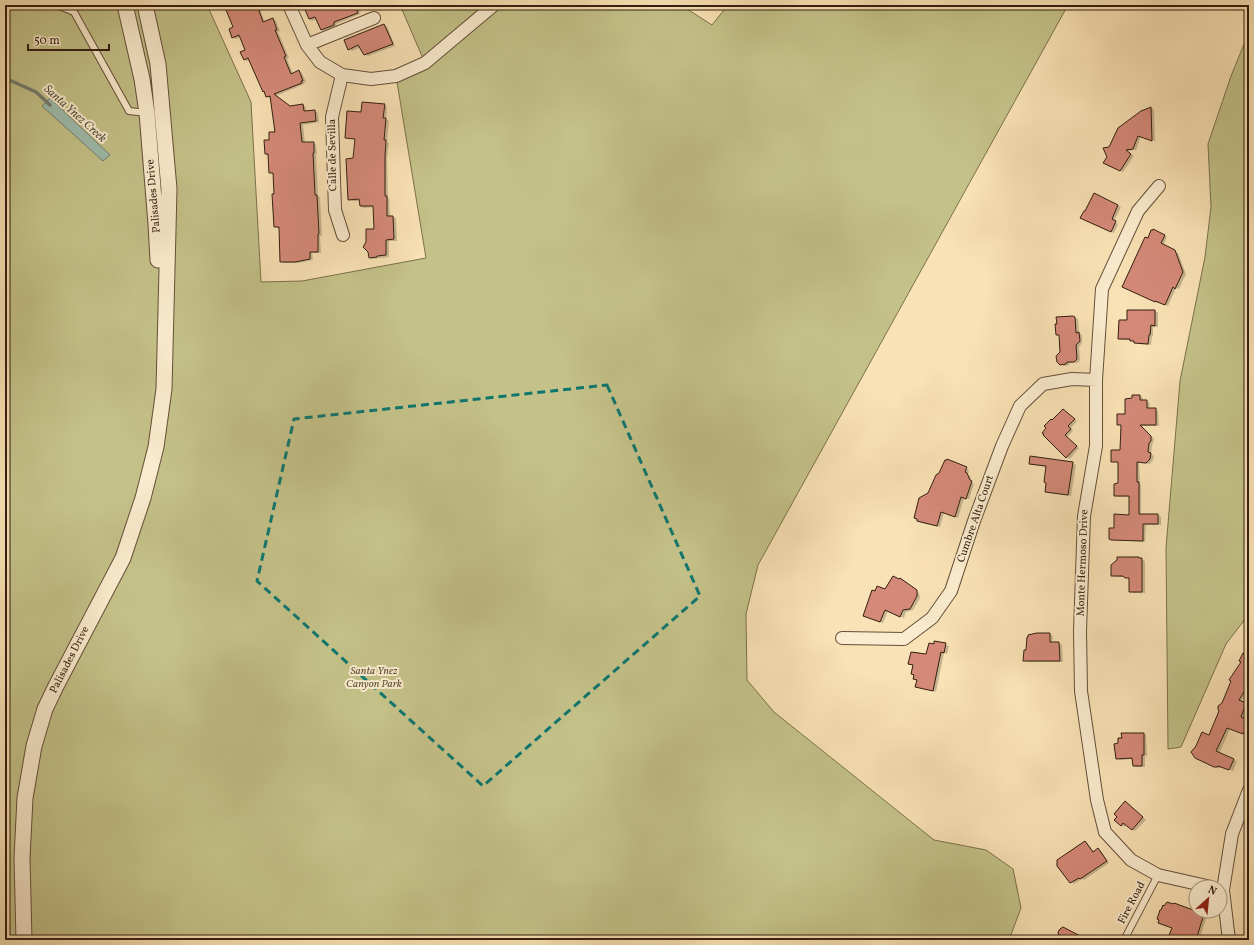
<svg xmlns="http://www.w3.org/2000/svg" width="1254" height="945" viewBox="0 0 1254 945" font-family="Vollkorn,serif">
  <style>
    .green { fill: #c4c289; stroke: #7b704c }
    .water { fill: #9ebdae; stroke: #737d6e }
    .shadow { fill: #0003 }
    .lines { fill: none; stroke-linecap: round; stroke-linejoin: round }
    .stream { stroke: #737d6e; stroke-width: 3.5 }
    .building { fill: #d58a79; stroke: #321e0f }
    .service-casing { stroke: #644f38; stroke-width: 8 }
    .minor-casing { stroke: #644f38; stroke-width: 14 }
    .tertiary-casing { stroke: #644f38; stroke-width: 17 }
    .service { stroke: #fbeccf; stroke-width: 6 }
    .minor { stroke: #fbeccf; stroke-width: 12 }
    .tertiary { stroke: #fbeccf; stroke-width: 15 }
    .marked { fill: none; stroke: #0f766e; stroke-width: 3; stroke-dasharray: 8 5; stroke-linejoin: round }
    .labels { text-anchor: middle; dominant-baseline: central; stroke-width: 4; stroke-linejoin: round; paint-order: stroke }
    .street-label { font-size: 11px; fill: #321e0f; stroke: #fbeccf }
    .park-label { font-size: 11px; font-style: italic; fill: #5e4f34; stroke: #fbeccf }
    .water-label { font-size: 12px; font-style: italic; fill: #524e3f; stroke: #fbeccf }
  </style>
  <rect width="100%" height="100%" fill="#f9e2b5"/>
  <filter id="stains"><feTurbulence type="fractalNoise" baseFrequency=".005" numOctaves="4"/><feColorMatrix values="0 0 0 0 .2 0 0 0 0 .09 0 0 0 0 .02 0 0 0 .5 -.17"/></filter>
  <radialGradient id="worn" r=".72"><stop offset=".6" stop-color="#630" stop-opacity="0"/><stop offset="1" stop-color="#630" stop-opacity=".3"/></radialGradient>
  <!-- green -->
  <path class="green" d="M5 5H207L251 102 261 282 302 281 426 258 396 76 425 63 400 5H681L712 25 728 5H1068L758 565 746 614 747 680 774 712 934 840 986 850 1013 869 1021 908 1009 940H5Z
    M1245 5H1249V614L1226 644 1181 747 1168 749 1166 548 1180 381 1205 257 1211 207 1208 144 1231 76 1247 37Z"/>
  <!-- water -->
  <path class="water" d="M50 98 110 155 103 161 42 106Z"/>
  <!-- shadow -->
  <path class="shadow" d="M225 5H263L259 7 265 22 273 19 276 21 280 31 278 32 289 58 287 59 293 74 299 71 302 73 306 82 304 83V84L276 96 291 107 303 105 306 107V112L315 111 318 113 319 122 303 125 305 143H313L316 145 317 154H316L318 196 320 197 322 236H320L321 253H312L313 260 298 263H284L281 261 280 229 275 227 276 195 274 174 270 172 269 156 266 154 270 141 276 133 270 98 267 97 266 92 264 91 250 60 247 61 244 59 246 51 241 37 236 39 233 37 234 28Z
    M304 5H358L361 12 359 13 360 14 336 24 337 26 324 31 321 29 317 19 312 21 309 19Z
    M375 5H388V7L380 11 376 9Z
    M384 25 387 26 395 46 368 56 365 54 361 47 352 51 349 49 346 40Z
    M384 105 387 107 386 119 389 121 387 142 389 143 387 158 388 198H389L390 217 396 218 397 241H389V257L372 259 369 257 375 230 374 207 364 208 360 206V201H352L349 199 356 140 346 138 362 113Z
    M1151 108 1154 109 1155 141 1141 136 1136 150 1127 151 1134 156 1123 172 1107 165 1109 148Z
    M1094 194 1121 207 1114 221 1118 224 1114 233 1084 220 1086 213Z
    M1164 235 1167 237 1163 246 1178 253 1186 274 1179 289 1176 288 1168 306 1158 301V303L1127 289 1148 239Z
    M1155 311 1158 313V327H1153V336H1152L1151 345 1138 344 1131 340H1122L1119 338 1128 321Z
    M1073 317 1078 319 1079 333 1082 335V343L1079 347 1080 360 1078 363H1070L1069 365 1064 366 1061 364 1060 336 1057 334Z
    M1133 396H1140L1143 398V401L1150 403 1149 409H1155L1158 411 1159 426H1142L1154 439 1153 443 1152 445 1151 454 1154 456 1153 460 1150 464 1139 463 1140 484 1141 485V515H1158L1161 517V525H1146L1145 542 1113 540 1110 538 1115 529 1130 516V497H1118L1115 495 1119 484V463L1112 461 1121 451 1122 426 1118 424 1126 415Z
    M1066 412 1077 421 1071 428 1073 431 1067 437 1079 448 1070 459 1067 457 1053 421Z
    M948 460 969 470 968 475 970 476 972 483 974 484 969 499 964 498 958 518 944 513 940 527 921 523 915 518Z
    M1030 463H1073L1076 465 1071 496 1049 493 1046 491 1047 467 1033 465Z
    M1139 558 1145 561V593H1133L1130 591V579L1126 577H1115L1112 575Z
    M903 581 919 593 920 598 913 610 906 612 904 618 888 611 883 623 864 616Z
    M1049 634 1053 636 1052 643H1059L1062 645 1063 662H1028L1024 660 1027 651Z
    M935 642 949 646 947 654 944 653 936 692 917 687 918 681 914 679V666L910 664 927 655 935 645Z
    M1249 650V690L1241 702 1249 705 1244 719 1249 721V733H1247L1246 735 1230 729 1219 754 1237 761 1233 771 1222 767 1220 768 1199 760 1210 736 1223 704 1245 655Z
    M1143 734 1146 735 1147 756H1145V767H1137L1134 766 1133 759 1120 760 1117 758 1119 744 1123 739Z
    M1129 804 1146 820 1135 831 1126 824 1124 827 1121 825Z
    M1085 842 1088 844 1094 852 1098 849 1101 851 1109 863 1084 880 1082 879 1074 884 1071 882Z
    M1246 865H1249V877L1246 876Z
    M1246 895H1249V915L1246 913Z
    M1204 914 1207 916 1200 937 1175 930Z"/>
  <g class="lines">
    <!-- stream -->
    <path class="stream" d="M5 78 36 92 50 105"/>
  </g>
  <!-- building -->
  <path class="building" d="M224 5H257L263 22 273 18 277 30H275L286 56 284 57 291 74 299 70 303 81H301L302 83 274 94 290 106 303 104 304 111 315 110 316 121 300 123 302 142H314V153H313L315 195H317L319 234H318V252H310V259L295 262H280L279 227H274L272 194H274L273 173H269L268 154H265L264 140H269V132H275L270 96 266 97 264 91 263 92 248 58 244 60 240 52 245 50 239 35 232 38 229 29 233 27Z
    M303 5H354L358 13 334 22V25L321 30 315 17 309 19Z
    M384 24 393 44 364 55 358 45 348 50 344 40Z
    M362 102 385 104 383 118H386L384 140H386L385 156V196H387V216H393L394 239 386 240V255L377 256V257L369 258 368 252 363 247 366 242V229H374L373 206H360L359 199 348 200 346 159 353 158 355 139 345 138 347 111 361 112Z
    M1151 107 1152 141 1138 136 1133 149 1126 150 1131 154 1120 171 1103 163 1107 157 1103 148 1109 147 1118 128 1141 111Z
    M1094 193 1118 205 1112 219 1116 221 1111 232 1080 218 1084 211H1085Z
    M1153 229 1165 235 1161 243 1175 250 1183 272 1175 289 1173 287 1165 305 1155 301V302L1122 287 1145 237 1148 238 1151 230H1153Z
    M1127 310H1155V326L1151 325 1150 335H1149L1148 344 1134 343V341H1130V339H1118L1119 320H1127Z
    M1073 316 1075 317 1076 333 1079 332 1080 341 1076 345 1077 359 1074 362H1067L1066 364 1060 365 1057 362 1056 356 1060 352 1059 335H1056L1055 324H1057L1056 317Z
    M1132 395H1140V400H1147V408H1156V425H1140L1151 436V441L1149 443 1148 452 1151 453 1150 459 1146 463 1137 462V482H1139V514H1158V524H1143V541L1111 540 1109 539V528H1114V514L1129 515V496H1114V484L1118 483V462H1111V450H1120L1121 425H1117V414H1125V399L1132 398Z
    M1063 409 1075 419 1068 426 1071 429 1065 435 1077 446 1066 458 1043 435 1044 434 1042 433 1046 428 1044 426 1051 419 1052 420Z
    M1030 456 1073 462 1068 495 1045 492 1046 483 1044 482 1046 466 1029 464Z
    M947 459 967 467 965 472 967 473 970 480 972 481 966 499 961 497 955 517 941 512 937 526 917 521V519L914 518 919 498 928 493 936 475 939 473 945 460H947Z
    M1117 557H1139V558H1142V592H1129V578H1125L1123 576H1111V565L1117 560Z
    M893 576 899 579 900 578 917 590V596L910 609 903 610 900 617 885 610 880 622 863 616 872 590 875 591 877 586 885 589Z
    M1037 633H1050V642H1059L1060 661H1023L1024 650H1026L1027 637H1028V635Z
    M934 641 946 643 944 653 941 652 933 691 915 687 917 680 913 679 914 675 911 674 913 665 908 664 911 652 926 654 929 643 934 644Z
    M1249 651V684L1239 700 1246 703 1241 717 1249 720V734L1244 732 1243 734 1227 728 1216 751 1234 759 1229 770 1218 766V767H1214L1195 758 1191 752 1196 746 1202 732 1209 735 1219 711 1218 709V706L1222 703 1231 681 1229 680 1241 662 1239 661 1243 653 1246 655Z
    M1121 733H1144V755H1142V766H1133L1132 758 1116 759 1114 744 1118 743V738H1122Z
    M1125 801 1143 817 1132 830 1123 823 1121 826 1114 820 1117 817 1114 814Z
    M1085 841 1093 852 1098 848 1107 861 1080 879 1079 878 1070 883 1057 866V860Z
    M1167 902 1173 904 1174 903 1204 914 1196 940H1167L1172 928 1161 924 1158 923 1159 920 1157 919 1160 910H1161L1163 905 1164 906Z
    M1063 927 1088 940H1060L1058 932 1060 929Z"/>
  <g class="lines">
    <!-- service casing -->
    <g class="service-casing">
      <path id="service" d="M57 5 74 12 129 111 147 113
        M1124 940 1158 875"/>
    </g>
    <!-- minor casing -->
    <g class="minor-casing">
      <path id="minor" d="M289 5 307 45 320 62 342 75 371 79 396 76 425 63 494 5
        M307 45 374 18
        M342 75 332 117 335 210 343 235
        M1159 186 1138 211 1102 289 1096 380V446L1084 516 1080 631 1081 691 1097 800 1105 832 1131 860 1158 875 1211 887
        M842 638 904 639 932 618 951 591 974 521 1002 446 1020 406 1043 384 1072 379 1096 380
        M1229 940 1223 890 1232 834 1249 790"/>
    </g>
    <!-- tertiary casing -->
    <g class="tertiary-casing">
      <path id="tertiary" d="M125 5 142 79 147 113 156 224 158 260
        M24 940 22 858 25 798 34 746 45 709 56 686 123 558 143 498 156 447 164 389 169 189 158 64 145 5"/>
    </g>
    <!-- service -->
    <use href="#service" class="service"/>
    <!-- minor -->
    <use href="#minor" class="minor"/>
    <!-- tertiary -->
    <use href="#tertiary" class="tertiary"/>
  </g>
  <!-- marked area -->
  <path class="marked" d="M607 385 700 596 483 786 257 581 294 419Z"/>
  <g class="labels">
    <!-- street labels -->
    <g class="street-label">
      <text transform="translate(333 155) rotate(-91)">Calle de Sevilla</text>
      <text transform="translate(154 196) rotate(-95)">Palisades Drive</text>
      <text transform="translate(976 519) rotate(-71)">Cumbre Alta Court</text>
      <text transform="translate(1083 563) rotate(-88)">Monte Hermoso Drive</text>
      <text transform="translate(70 660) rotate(-63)">Palisades Drive</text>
      <text transform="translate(1132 903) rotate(-62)">Fire Road</text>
    </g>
    <!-- park labels -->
    <g class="park-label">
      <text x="374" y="671">Santa Ynez<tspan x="374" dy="13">Canyon Park</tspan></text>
    </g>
    <!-- water labels -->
    <g class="water-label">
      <text transform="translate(75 114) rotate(42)">Santa Ynez Creek</text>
    </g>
  </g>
  <!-- margin -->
  <rect width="1254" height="945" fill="none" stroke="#f9e2b5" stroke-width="20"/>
  <rect x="6" y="6" width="1242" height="933" fill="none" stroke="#321e0f" stroke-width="2"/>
  <rect x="10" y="10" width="1234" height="925" fill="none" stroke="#321e0f"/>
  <!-- north arrow -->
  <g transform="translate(1208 899) rotate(27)"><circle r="19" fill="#fbeccf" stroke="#ab9a82"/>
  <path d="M0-3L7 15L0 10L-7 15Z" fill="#8f2418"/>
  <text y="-6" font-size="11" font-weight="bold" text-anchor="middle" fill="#321e0f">N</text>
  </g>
  <!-- scale -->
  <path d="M28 44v6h81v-6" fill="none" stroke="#321e0f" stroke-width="2"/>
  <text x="34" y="44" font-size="12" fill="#321e0f" stroke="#fbeccf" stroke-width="3" paint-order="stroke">50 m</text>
  <rect width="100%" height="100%" filter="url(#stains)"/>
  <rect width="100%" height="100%" fill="url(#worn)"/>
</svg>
